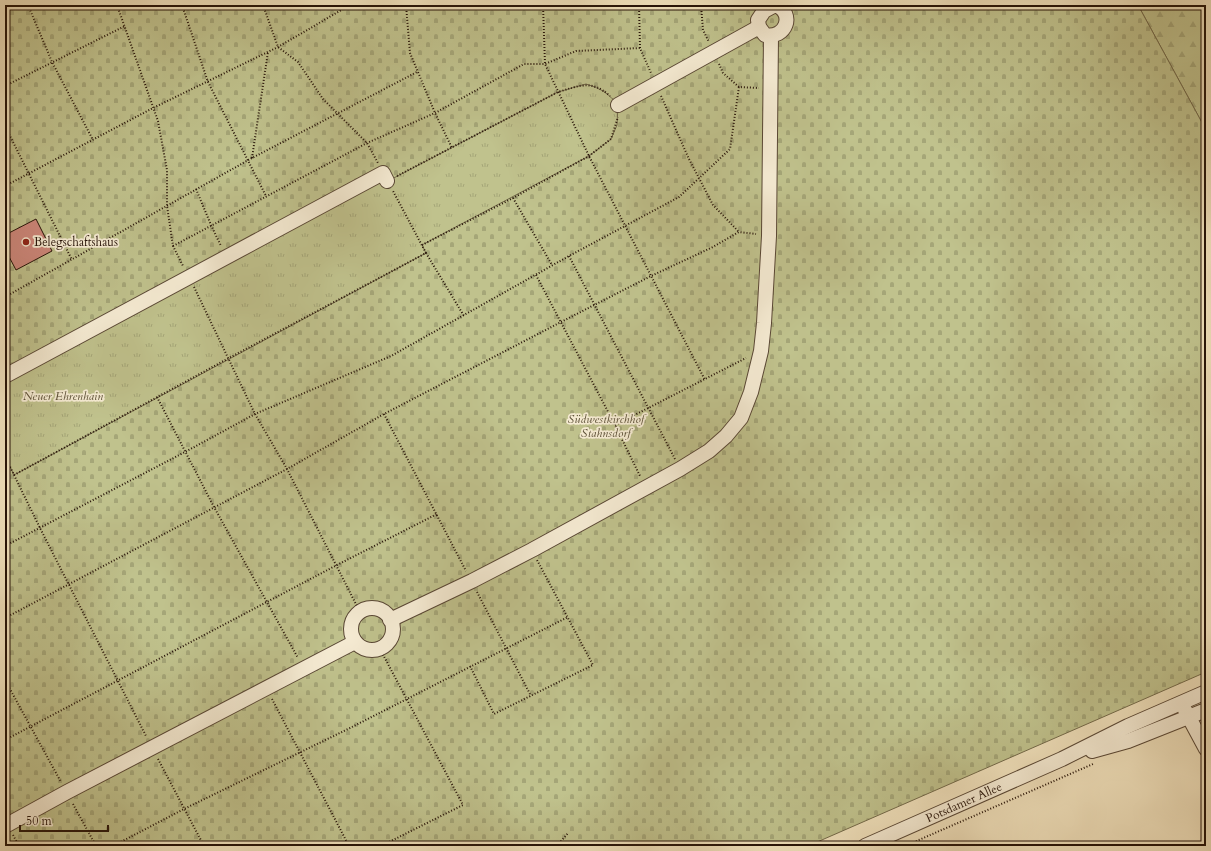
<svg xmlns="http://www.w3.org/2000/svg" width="1211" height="851" viewBox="0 0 1211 851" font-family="Cardo,serif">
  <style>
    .forest { fill: url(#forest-firs); stroke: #736a4a }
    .cemetery { fill: url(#cemetery-stones); stroke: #736a4a }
    .park { fill: url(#park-tufts); stroke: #736a4a }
    .building { fill: #cd877b; stroke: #261308 }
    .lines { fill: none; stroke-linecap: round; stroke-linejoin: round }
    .minor-casing { stroke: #594735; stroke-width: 16 }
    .path { stroke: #261308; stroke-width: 2; stroke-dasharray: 1 2; stroke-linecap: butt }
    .minor { stroke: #f6ecd4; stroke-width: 14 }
    .poi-dot { fill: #8f2418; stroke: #f6ecd4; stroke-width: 1.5 }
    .labels { text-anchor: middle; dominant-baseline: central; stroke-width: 3.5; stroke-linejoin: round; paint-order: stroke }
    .poi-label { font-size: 12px; fill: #261308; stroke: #f6ecd4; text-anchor: start }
    .park-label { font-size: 12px; font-style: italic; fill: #5c5037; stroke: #f6ecd4 }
    .street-label { font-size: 12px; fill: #261308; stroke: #f6ecd4 }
  </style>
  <defs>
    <pattern id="forest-firs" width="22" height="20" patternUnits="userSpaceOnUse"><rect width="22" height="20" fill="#c0c28d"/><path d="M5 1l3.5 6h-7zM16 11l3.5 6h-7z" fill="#a5a678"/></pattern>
    <pattern id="cemetery-stones" width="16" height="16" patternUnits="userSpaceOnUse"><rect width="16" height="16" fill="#c0c28d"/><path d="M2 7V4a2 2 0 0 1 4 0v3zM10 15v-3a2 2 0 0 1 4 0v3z" fill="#a5a678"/></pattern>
    <pattern id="park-tufts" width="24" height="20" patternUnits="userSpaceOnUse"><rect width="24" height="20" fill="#c0c28d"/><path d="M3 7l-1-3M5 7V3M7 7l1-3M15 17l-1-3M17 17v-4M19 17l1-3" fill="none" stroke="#a5a678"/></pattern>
  </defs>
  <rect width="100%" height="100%" fill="#f1e2bd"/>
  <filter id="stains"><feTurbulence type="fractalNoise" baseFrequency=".005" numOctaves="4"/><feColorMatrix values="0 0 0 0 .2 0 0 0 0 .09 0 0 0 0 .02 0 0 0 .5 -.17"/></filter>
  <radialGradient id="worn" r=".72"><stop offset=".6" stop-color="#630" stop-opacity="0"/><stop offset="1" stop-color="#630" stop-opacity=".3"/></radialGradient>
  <!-- forest -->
  <path class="forest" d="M1138 5H1206V130Z"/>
  <!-- cemetery -->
  <path class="cemetery" d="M5 5H1138L1206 130V672L808 846H5Z"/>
  <!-- park -->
  <path class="park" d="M586 84C602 89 608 93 618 105L617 125 611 139 589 156 422 245 426 253 14 475 5 456V375L383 173 388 181 558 92Z"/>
  <!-- building -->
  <path class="building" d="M36 219 52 251 16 270 5 249V235Z"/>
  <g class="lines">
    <!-- minor casing -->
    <g class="minor-casing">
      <g id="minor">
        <path d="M775 5 764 11 758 20 759 27 765 35C786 39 795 14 776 5"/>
        <path d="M618 105 759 27"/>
        <path d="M5 376 383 173 387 181"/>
        <circle cx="372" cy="629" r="21"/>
        <path d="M390 620 472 581 532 550 680 469 709 451 726 436 741 418 751 392 761 351 764 323 769 236 771 36"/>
        <path d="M1185 710 1206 749"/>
        <path d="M1092 751 1128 741 1206 710"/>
        <path d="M5 826 67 792 355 642"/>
        <path id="s1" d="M865 846 1062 759 1128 726 1206 692"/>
      </g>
    </g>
    <!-- path -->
    <path class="path" d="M28 5 52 62 93 140
      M117 5 158 121 167 170V206L173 246 183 266
      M182 5 208 82 266 196
      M263 5 278 47 298 62 323 99 367 143 378 163
      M371 5 380 9 403 5
      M406 5 410 53 435 113 452 148
      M543 5 545 64 589 156 705 380
      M639 5 640 48 651 73
      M701 5 703 30 709 42
      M719 64 723 73 739 87 759 88
      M5 86 125 26
      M661 96 689 159 713 205 739 232
      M5 126 72 260
      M252 158 268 52
      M397 176 558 92C579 86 591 79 610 96
      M5 186 153 108 278 47 350 5
      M196 189 211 225 221 246
      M513 198 552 265
      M422 245 513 198 589 156 611 139 618 117
      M173 246 367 143 435 113 524 64H545L576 51 640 48
      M426 253 464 316
      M569 256 675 459
      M536 275 615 425 640 476
      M194 287 255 414 287 469 360 612
      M5 297 252 158 417 72
      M157 397 214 507 298 658
      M384 414 466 571
      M615 425 746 358
      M5 456 14 475 229 358 426 253 393 191
      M14 475 40 528 146 736
      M5 546 185 452 255 414 391 356 569 256 679 197 730 149 739 87
      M477 592 531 696
      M5 618 287 469 384 414 561 322 651 276 713 247 739 232 756 234
      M380 649 463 805 381 846
      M470 666 494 714 593 665 537 560
      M5 680 61 782
      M272 699 349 846
      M5 740 337 565 437 514
      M158 759 204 846
      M73 804 96 846
      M13 835 19 846
      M113 846 184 809 348 729 568 617
      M557 846 568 833
      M905 846 1093 764"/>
    <!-- minor -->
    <use href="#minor" class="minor"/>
  </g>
  <!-- markers -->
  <circle class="poi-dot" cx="26" cy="242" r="4"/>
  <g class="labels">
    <!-- poi labels -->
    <g class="poi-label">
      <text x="34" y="242">Belegschaftshaus</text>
    </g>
    <!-- park labels -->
    <g class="park-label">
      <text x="63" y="396">Neuer Ehrenhain</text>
      <text x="606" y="419">Südwestkirchhof<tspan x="606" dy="14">Stahnsdorf</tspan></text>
    </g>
    <!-- street labels -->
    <g class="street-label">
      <text stroke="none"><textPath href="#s1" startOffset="108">Potsdamer Allee</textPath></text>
    </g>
  </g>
  <!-- margin -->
  <rect width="1211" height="851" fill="none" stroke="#f1e2bd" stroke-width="20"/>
  <rect x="6" y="6" width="1199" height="839" fill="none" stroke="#261308" stroke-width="2"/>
  <rect x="10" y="10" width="1191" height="831" fill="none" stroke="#261308"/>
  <!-- scale -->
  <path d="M20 825v6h88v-6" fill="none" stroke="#261308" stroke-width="2"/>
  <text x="26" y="825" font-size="12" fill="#261308" stroke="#f6ecd4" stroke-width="3" paint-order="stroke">50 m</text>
  <rect width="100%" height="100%" filter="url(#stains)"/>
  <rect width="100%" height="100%" fill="url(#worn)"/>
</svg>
